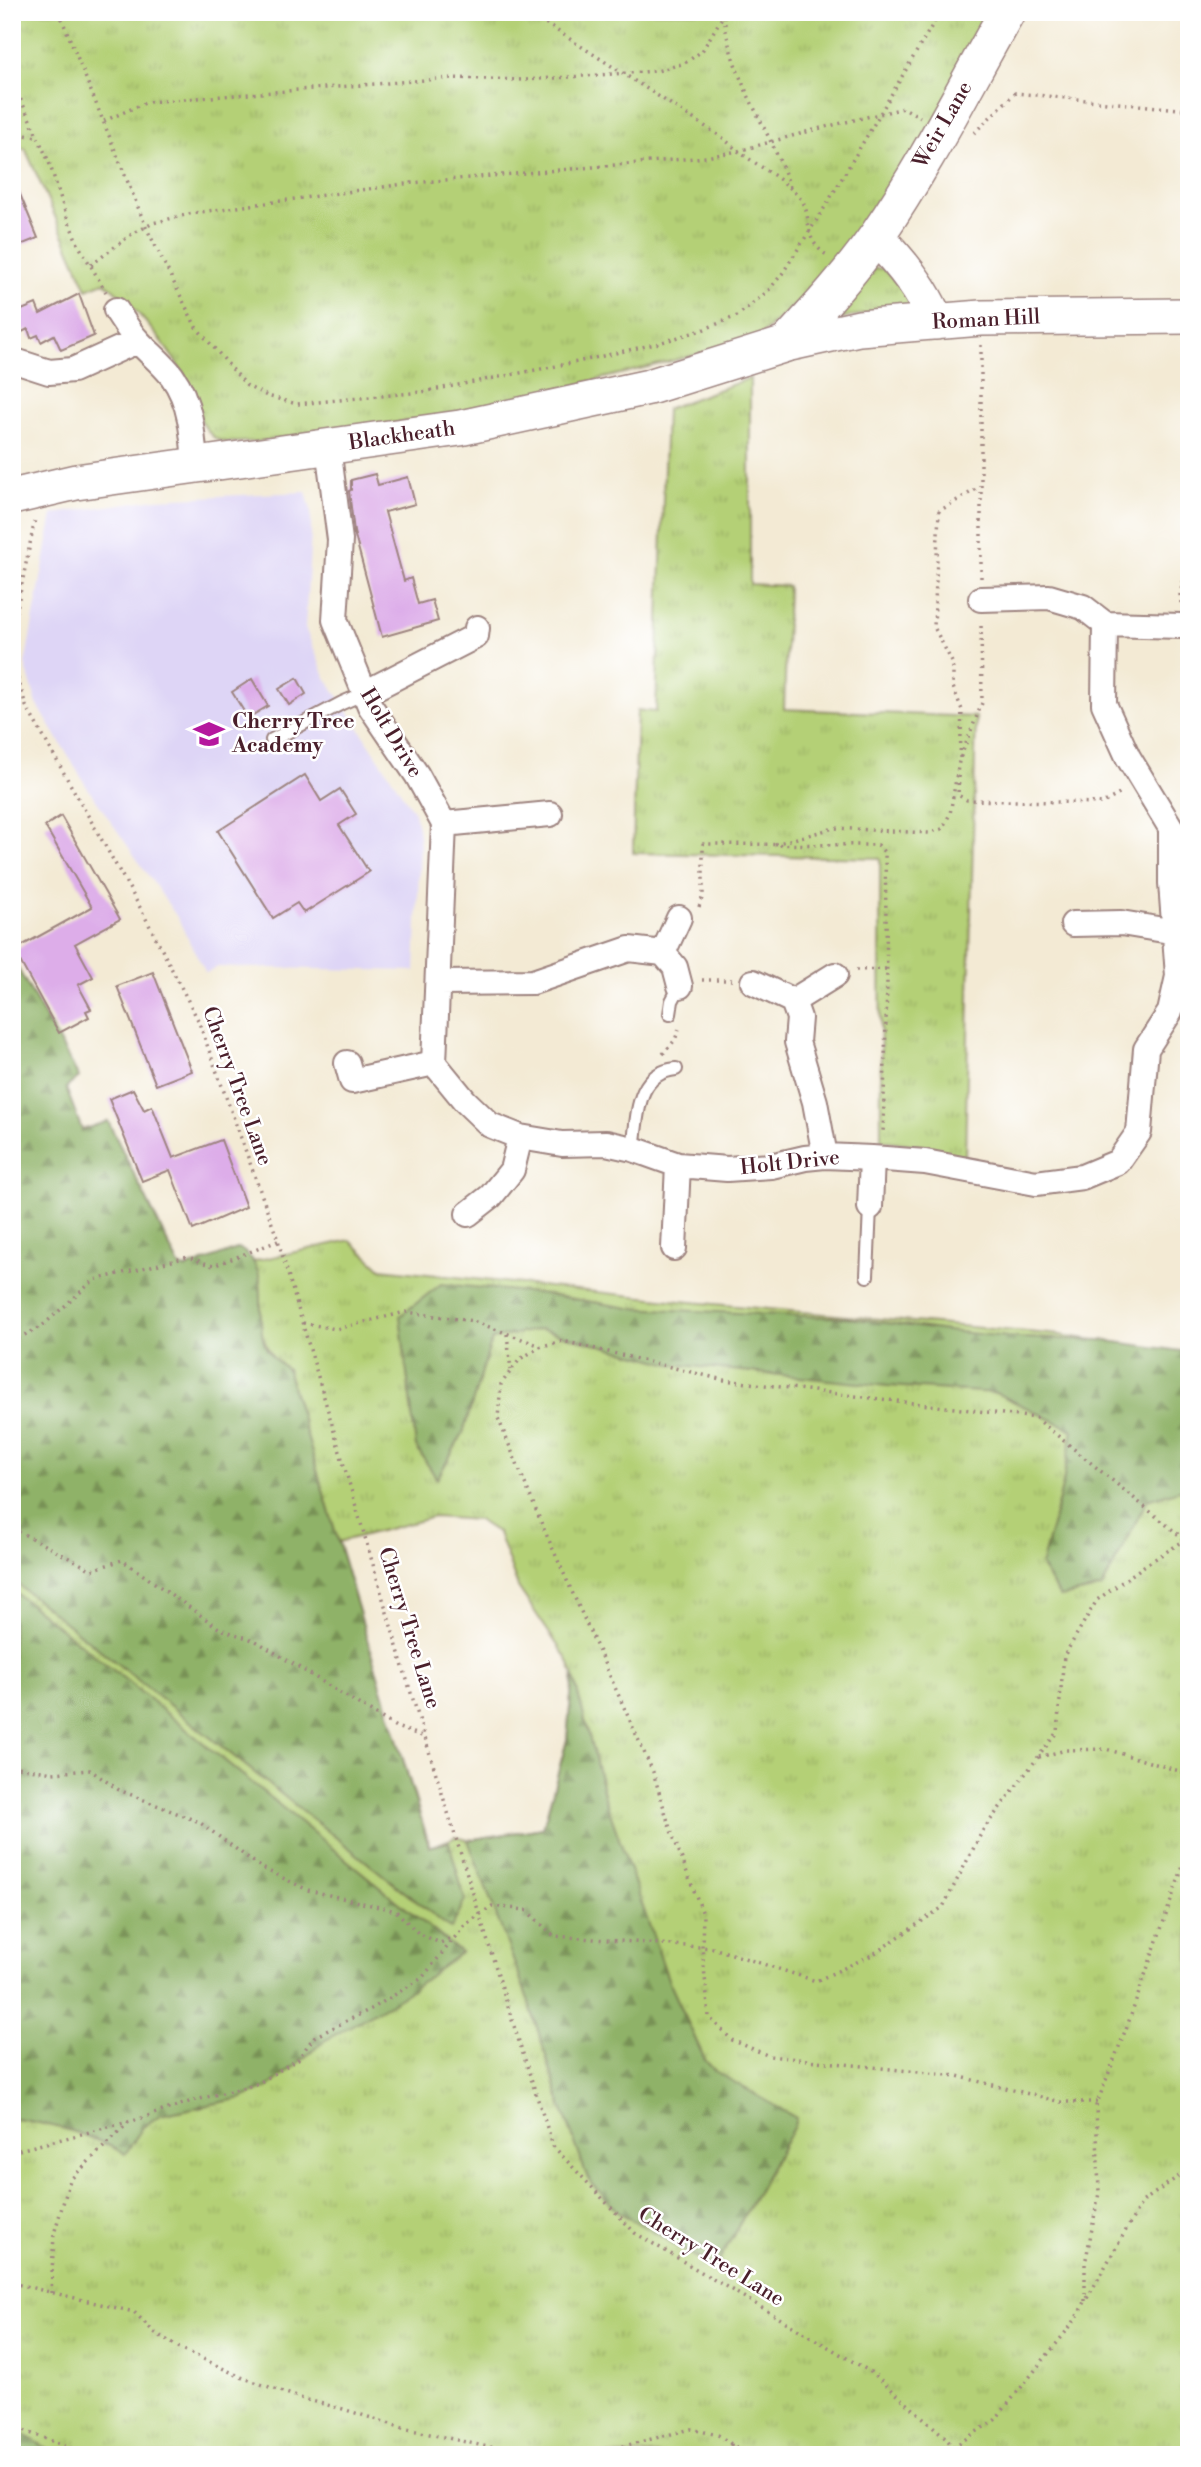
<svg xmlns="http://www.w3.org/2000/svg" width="1201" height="2467" viewBox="0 0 1201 2467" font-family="'Libre Bodoni',serif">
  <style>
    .built { fill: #ded5f6 }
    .grass { fill: url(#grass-tufts); stroke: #7f7850; stroke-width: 2 }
    .forest { fill: url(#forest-firs); stroke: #6c6849; stroke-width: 2 }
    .building { fill: #ddade9 }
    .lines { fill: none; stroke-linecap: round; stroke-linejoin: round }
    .lane-casing { stroke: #9e8480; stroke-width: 16 }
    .street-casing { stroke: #9e8480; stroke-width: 28 }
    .secondary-casing { stroke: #9e8480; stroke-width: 38 }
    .path { stroke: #9e8480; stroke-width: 3.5; stroke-dasharray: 2 5; stroke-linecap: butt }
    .lane { stroke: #fff; stroke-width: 12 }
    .street { stroke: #fff; stroke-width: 24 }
    .secondary { stroke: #fff; stroke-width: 35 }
    .labels { text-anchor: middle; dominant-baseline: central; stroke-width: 5; stroke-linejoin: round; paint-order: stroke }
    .street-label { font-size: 21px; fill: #4a1f2b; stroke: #fff }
    .poi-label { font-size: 21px; font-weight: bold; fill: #4a1f2b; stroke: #fff; text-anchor: start }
  </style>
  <defs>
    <pattern id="grass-tufts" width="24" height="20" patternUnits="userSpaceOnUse" patternTransform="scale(1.75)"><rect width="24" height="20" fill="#b4d076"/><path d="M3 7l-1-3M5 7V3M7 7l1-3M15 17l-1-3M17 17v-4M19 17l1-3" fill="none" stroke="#9cb266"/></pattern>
    <pattern id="forest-firs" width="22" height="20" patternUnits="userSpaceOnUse" patternTransform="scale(1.75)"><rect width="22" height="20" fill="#8fb267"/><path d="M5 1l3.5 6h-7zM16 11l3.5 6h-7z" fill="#779055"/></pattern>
  </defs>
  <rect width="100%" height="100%" fill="#fff"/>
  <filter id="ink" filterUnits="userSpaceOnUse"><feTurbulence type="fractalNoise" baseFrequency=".0143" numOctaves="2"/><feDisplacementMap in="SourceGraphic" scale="14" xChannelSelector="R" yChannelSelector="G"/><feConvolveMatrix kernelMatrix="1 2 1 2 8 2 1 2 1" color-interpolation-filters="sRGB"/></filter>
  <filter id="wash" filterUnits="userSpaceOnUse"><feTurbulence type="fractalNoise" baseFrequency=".00686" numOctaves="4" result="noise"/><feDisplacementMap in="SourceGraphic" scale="28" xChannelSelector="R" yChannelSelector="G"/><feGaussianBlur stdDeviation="1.57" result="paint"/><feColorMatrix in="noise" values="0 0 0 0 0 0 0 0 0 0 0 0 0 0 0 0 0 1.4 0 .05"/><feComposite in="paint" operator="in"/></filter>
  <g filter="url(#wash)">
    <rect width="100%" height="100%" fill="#f3ead4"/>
    <!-- built -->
    <path class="built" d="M306 492 311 510V533L305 628 325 676 414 812 418 827 420 845 415 971 218 967 206 973 177 917 87 787 37 704 25 664 53 514 156 499Z"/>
    <!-- grass -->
    <path class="grass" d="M12 12H1007L902 198 817 286 755 340 461 414 254 442C244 441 230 444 221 441 198 434 193 390 182 372 165 343 130 300 104 282L87 289 25 148 12 152Z
      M874 268 884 269 918 305 811 323Z
      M750 378V584L788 586 784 709 976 717 965 1157 922 1146 881 1140 880 858 633 853 637 710 656 712 666 409Z
      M350 1240 381 1269 680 1301 1060 1335 1189 1354V2455H12V1519L398 1743 430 1847 456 1837 468 1840 543 1828 567 1740 573 1674 567 1659 518 1587 498 1533 478 1520 434 1517 338 1542 287 1369C282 1365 274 1360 271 1354 256 1331 254 1287 254 1261Z"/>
    <!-- forest -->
    <path class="forest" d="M12 958 79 1077 66 1088 82 1130 108 1121 179 1266 185 1269 239 1248C275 1270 253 1312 265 1345 269 1355 278 1362 287 1369L429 1847 449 1842 465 1900 451 1929 12 1580Z
      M441 1284 537 1293 630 1308 848 1318 948 1331 1019 1338 1101 1340 1189 1352V1487L1147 1500 1102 1588 1060 1597 1041 1566 1062 1488 1073 1430 996 1393 888 1386 671 1364 540 1329 492 1339 463 1433 437 1479 416 1447 400 1316Z
      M12 1590 127 1681 461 1953 401 1997 326 2040 267 2088 242 2098 160 2115 143 2127 125 2154C91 2134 55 2125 16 2119L12 2121Z
      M573 1674 606 1801 668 1979 705 2060 715 2071 796 2118 794 2126 715 2268 617 2211 588 2179 562 2107 529 2002 468 1840 543 1828 567 1740Z
      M12 2428 59 2455H12Z"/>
    <g id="blocks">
      <!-- building -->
      <path class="building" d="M12 175 38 238 18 246 12 231Z
        M79 294 94 336 61 350 54 335 41 342 38 335 31 338 28 329 12 337V314L36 304 40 314Z
        M375 474 378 485 408 477 415 504 385 512 404 581 411 578 418 604 432 600 438 621 382 637 354 532 349 491 351 490V480Z
        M297 678 306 694 289 705 279 689Z
        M252 679 268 706 248 718 232 692Z
        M305 775 321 801 340 789 356 814 339 825 369 872 304 913 297 903 273 918 218 831Z
        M61 816 120 919 75 944 93 977 78 985 91 1009 86 1011 89 1017 59 1033 14 950 92 907 45 826Z
        M153 972 192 1071 156 1085 117 986Z
        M133 1089 144 1110 152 1106 173 1158 221 1140 246 1207 193 1230 170 1170 142 1181 109 1099Z"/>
    </g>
  </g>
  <g filter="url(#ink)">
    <use href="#blocks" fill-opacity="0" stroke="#9e8480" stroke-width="2"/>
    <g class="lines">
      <!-- lane casing -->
      <g class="lane-casing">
        <path id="lane" d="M272 740 342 703 365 693
          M670 1014 672 1001 680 986
          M633 1149C638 1117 635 1073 676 1069
          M867 1276 870 1207"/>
      </g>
      <!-- street casing -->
      <g class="street-casing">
        <path id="street" d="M116 310C123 320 129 332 138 341 149 353 162 363 172 376 191 402 193 435 195 465
          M12 360 49 372 73 370 137 341
          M328 447 340 540 335 620 370 706 417 775 444 824 434 1063 465 1101 490 1125 520 1137 562 1144 606 1143 633 1149 678 1165 727 1169 771 1166 805 1158 825 1156 872 1158 925 1162 1036 1183 1082 1177 1118 1162 1139 1132 1146 1049 1170 1012 1178 976 1171 883V828L1128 757 1104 704 1105 624 1083 607 1049 597 981 599
          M1105 624 1182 626
          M365 693 476 636 477 628
          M444 824 550 814
          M1073 924 1121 923 1176 932
          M663 953 675 967 680 986
          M753 982 793 1001 799 1018 797 1042 815 1102 825 1156
          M439 983 533 982 629 949 663 953 679 918
          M793 1001 835 975
          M347 1063 352 1081 434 1063
          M870 1207 872 1158
          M468 1214 491 1196 512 1170 520 1137
          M674 1248 678 1165"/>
      </g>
      <!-- secondary casing -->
      <g class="secondary-casing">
        <path id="secondary" d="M876 237C901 262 923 289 936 322
          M786 344C818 309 851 273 878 234 926 164 965 86 1007 12
          M12 497 76 482 460 428 649 387 786 344 859 328 981 318 1189 316"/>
      </g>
      <!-- path -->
      <path class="path" d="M59 12 146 227 196 327 247 386 267 396 297 404 422 392 577 362 659 343 702 330 737 316 768 291 782 274 825 207 940 12
        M528 12 723 138 738 151 821 128 904 108 920 117
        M724 16C730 79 770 128 790 187
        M12 80 49 162 66 215 78 244 106 292
        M104 121 147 102 451 78 525 80 657 71 685 63 702 51 724 14
        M12 133 37 137
        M974 133 1015 93 1189 110
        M91 265 132 234 153 223 193 213 412 183 706 157 738 151C758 166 784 179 800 198 815 217 799 237 828 256
        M981 578V345
        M1181 603 1180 595 1189 554
        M12 633 35 519
        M12 658 26 706 142 911 198 1020 278 1240 403 1667 513 2023 553 2146 635 2233 874 2374 945 2437 953 2447 954 2455
        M960 758 962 710 953 687V664L934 627 939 511 980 487
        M959 776 958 795 967 800 1103 803 1123 792
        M775 844 834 828 929 833 942 829 950 814 959 761 982 703 981 621
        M699 907 703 895V844L878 845 885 853 887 984 883 1135
        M856 970 886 969
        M702 980H733
        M663 1054 675 1040 679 1029
        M303 1323 336 1329 406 1312 473 1321 541 1346
        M507 1334 511 1370
        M12 1341 41 1327 94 1280 188 1257 213 1266 278 1241
        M12 1528 92 1570 122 1560 220 1629 256 1641 396 1727 425 1737
        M1039 1757 1066 1750 1106 1749 1189 1774
        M12 1766 53 1773 90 1770 119 1790 199 1822 262 1868 308 1890 396 1911 418 1933 440 1943 454 1937
        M1097 2102H1061L957 2076 769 2056 732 2040 709 2017 702 1947 703 1914 670 1828 653 1772 543 1527 498 1418 501 1384 520 1359 542 1346 563 1341 724 1380 1036 1418 1185 1540
        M12 2150H19L136 2120 192 2101 257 2084 298 2059 314 2037 373 2008 422 1978 465 1925 492 1906 526 1910 554 1936 713 1948 816 1981 872 1955 943 1907 983 1830 1057 1732 1064 1656 1097 1600 1144 1566 1185 1540 1189 1541
        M12 2283 134 2312 154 2332 178 2347 241 2377 300 2398 343 2409 403 2428 488 2447 563 2453 616 2448 691 2429 718 2435 747 2455
        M51 2293 54 2234 70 2180 129 2122
        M1085 2301V2264L1099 2193 1096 2106 1129 2021 1189 1849
        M12 2424 30 2433 90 2455
        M731 2444 734 2455
        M953 2447 995 2420 1073 2323 1142 2202 1189 2169
        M159 2455 184 2451 191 2455"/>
      <!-- lane -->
      <use href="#lane" class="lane"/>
      <!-- street -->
      <use href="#street" class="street"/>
      <!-- secondary -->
      <use href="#secondary" class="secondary"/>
    </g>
  </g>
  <!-- icons -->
  <defs>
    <g id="school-bare" transform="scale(2.415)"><path d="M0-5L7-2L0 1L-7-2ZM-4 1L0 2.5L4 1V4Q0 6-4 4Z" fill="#b5179e" stroke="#fff" stroke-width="2.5" paint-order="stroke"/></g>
  </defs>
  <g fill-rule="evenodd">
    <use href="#school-bare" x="209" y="734"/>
  </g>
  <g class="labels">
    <!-- street labels -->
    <g class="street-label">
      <text transform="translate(943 125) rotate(-60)">Weir Lane</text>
      <text transform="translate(986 320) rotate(-3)">Roman Hill</text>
      <text transform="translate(402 436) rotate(-8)">Blackheath</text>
      <text transform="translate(391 733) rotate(59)">Holt Drive</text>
      <text transform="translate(237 1086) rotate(70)">Cherry Tree Lane</text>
      <text transform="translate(790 1163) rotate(-6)">Holt Drive</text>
      <text transform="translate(409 1628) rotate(73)">Cherry Tree Lane</text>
      <text transform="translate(711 2257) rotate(32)">Cherry Tree Lane</text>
    </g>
    <!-- poi labels -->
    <g class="poi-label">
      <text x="232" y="722">Cherry Tree<tspan x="232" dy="24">Academy</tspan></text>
    </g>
  </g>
  <!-- margin -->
  <rect width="1201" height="2467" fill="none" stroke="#fff" stroke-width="42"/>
</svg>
